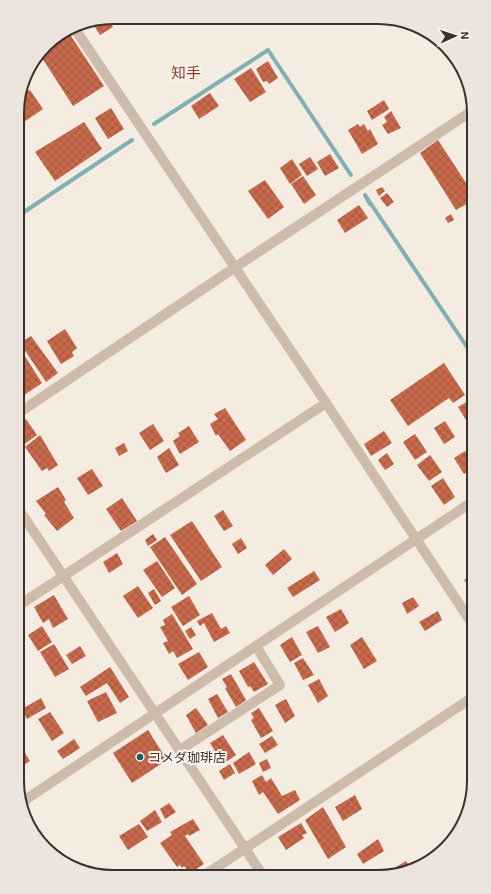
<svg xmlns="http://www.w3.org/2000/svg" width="491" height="894" viewBox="0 0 491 894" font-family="'Exo 2','Noto Sans JP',sans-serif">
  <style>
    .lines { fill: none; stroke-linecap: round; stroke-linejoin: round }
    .stream { stroke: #7fb0b2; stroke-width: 4 }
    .building { fill: url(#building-cross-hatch) }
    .minor { stroke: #cdbbac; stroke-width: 10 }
    .tertiary { stroke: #cdbbac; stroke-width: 10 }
    .poi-dot { fill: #1f5a5e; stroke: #fbf5ee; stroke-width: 1.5 }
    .labels { text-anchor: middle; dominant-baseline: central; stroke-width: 4; stroke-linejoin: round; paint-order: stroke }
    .poi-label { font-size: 13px; fill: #3b302b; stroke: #fbf5ee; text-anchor: start }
    .quarter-label { font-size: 15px; fill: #8c3b22; stroke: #fbf5ee }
    .rim { fill: none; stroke: #3b302b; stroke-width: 2 }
  </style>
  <defs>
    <pattern id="building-cross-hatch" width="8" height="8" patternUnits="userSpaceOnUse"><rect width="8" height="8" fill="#c8694b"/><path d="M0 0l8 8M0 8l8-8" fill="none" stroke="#a4573f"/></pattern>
  </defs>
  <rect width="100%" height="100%" fill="#f4ebe1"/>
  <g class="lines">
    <!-- stream -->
    <path class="stream" d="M154 124 268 50 351 175
      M370 204 365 195 471 353
      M18 216 132 140"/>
  </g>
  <!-- building -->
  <path class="building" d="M108 18 113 27 100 35 91 21Z
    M67 30 104 86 73 106 42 58 48 54 44 48 49 41Z
    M268 61 278 78 269 84 267 81 263 82 256 69Z
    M251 68 266 92 250 102 234 79Z
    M30 90 43 109 18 126V98Z
    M210 93 219 106 199 119 191 106Z
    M384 100 389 109 372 120 367 111Z
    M111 108 124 129 108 139 95 118Z
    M391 111 401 128 388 134 382 125 387 122 384 117Z
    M84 122 102 149 55 181 35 152Z
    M358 124 360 127 364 124 368 131 370 129 378 144 362 154 348 130Z
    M438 140 470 189V202L456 210 420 153Z
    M330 154 339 168 325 176 317 162Z
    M310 157 318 169 307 176 299 164Z
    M292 159 302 175 290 184 280 168Z
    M303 176 316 195 304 204 291 184Z
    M265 180 284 207 268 219 248 191Z
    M382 187 385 191 379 196 376 190Z
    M387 193 394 202 387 207 380 198Z
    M359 205 368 218 345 233 337 220Z
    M451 214 454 220 448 223 445 218Z
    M65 329 77 348 72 352 74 356 61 364 47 341Z
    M31 336 58 373 46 382 20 343Z
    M19 347 42 383 20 398V387L25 384 19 375Z
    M444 363 465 395 453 403 449 398 408 426 390 400Z
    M470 400 471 401V428L458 407Z
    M225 408 246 440 230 451 218 434 216 436 210 424 218 419 214 414Z
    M26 419 37 435 23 445 20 439V423Z
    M445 421 455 437 444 444 434 428Z
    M153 424 164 441 150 450 139 433Z
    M189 426 199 442 180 454 173 441 180 436 178 433Z
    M384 431 392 443 371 456 364 444Z
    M415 434 427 452 415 460 403 442Z
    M40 435 58 465 49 471 47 468 42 471 25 447Z
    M124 443 128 451 119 456 115 448Z
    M169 448 179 465 166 473 157 457Z
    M465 451 471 461 472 469 464 474 454 458Z
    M387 453 394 464 385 470 378 460Z
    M430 455 442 472 429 481 417 465Z
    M92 469 103 486 88 495 77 478Z
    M443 478 455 497 444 505 431 486Z
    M58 487 66 500 64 502 74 518 57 531 44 515 46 514 36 501Z
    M122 498 137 521 121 531 106 509Z
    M223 510 233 526 224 531 214 516Z
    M192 521 222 567 201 581 170 535Z
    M153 534 157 540 148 546 145 540Z
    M165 537 197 584 182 595 150 547Z
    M241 538 247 548 238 554 232 544Z
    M284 549 292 559 273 575 265 565Z
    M117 553 123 564 109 573 103 562Z
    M157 561 175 588 162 597 143 570Z
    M314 571 320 580 293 597 287 588Z
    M471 576 472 578V589L471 590 464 580Z
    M138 586 153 608 138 618 123 596Z
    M154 589 161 601 155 605 148 593Z
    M54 595 68 619 53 628 49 619 43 623 34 607Z
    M189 596 200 615 183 626 171 607Z
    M413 597 419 606 407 614 402 603Z
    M341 609 349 623 335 632 326 617Z
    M438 611 442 620 425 631 419 622Z
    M212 613 221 629 226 626 230 633 214 642 204 623 200 626 197 621Z
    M172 614 193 649 177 658 173 651 169 654 163 643 168 641 160 627 165 625 163 620Z
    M42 626 52 642 38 651 28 635Z
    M318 626 330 647 318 653 306 632Z
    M191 627 196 635 190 639 185 631Z
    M292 637 302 655 290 662 280 645Z
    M362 637 377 661 364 669 350 645Z
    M54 644 69 669 55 677 40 652Z
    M80 646 86 656 72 664 66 655Z
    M199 652 208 667 188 680 178 664Z
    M303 658 314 675 303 680 294 663Z
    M254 662 268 684 254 692 250 686 248 687 239 671Z
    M110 667 129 697 120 703 107 683 86 696 80 687Z
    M231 674 246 700 236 707 225 688 227 687 222 679Z
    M319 679 328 696 318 703 308 685Z
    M106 692 117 713 98 722 87 701Z
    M217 694 228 712 218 718 208 699Z
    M41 698 46 708 27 719 22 709Z
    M286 699 295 716 285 723 275 705Z
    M196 708 208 725 196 733 186 715Z
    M259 708 273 731 261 738 251 720 254 718 251 713Z
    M50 712 64 733 52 741 38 719Z
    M148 730 167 760 132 783 113 753Z
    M223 735 236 755 223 764 210 743Z
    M272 736 278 745 265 753 259 744Z
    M74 739 80 748 63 759 57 751Z
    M22 748 30 761 22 766Z
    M249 752 256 764 239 774 233 763Z
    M267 759 271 768 263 772 259 763Z
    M230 764 235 773 224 780 219 771Z
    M262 775 266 782 271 778 282 796 295 790 300 800 278 814 263 792 259 795 252 781Z
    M355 795 362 809 343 821 335 807Z
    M169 803 176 812 165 819 160 809Z
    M323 807 346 847 328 859 305 820Z
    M155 810 162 822 147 831 140 821Z
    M193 819 200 830 189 836 188 834 185 836 204 864 190 873 184 866 182 868 180 865 177 867 160 843 172 835 170 832Z
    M301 823 307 833 302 835 304 838 286 850 278 837Z
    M139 824 148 837 128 850 119 836Z
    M378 839 384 851 363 864 357 854Z
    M406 861 412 870 409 872H388Z"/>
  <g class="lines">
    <!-- minor -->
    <path class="minor" d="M21 604 326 403
      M180 750 280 685 256 646
      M205 875 473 697"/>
    <!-- tertiary -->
    <path class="tertiary" d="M73 26 326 403 473 625
      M20 412 234 268 469 113
      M20 511 262 874
      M22 802 472 502"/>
  </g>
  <!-- markers -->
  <circle class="poi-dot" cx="140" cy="757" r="4"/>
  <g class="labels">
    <!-- poi labels -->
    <g class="poi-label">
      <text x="148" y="757">コメダ珈琲店</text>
    </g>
    <!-- quarter labels -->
    <g class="quarter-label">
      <text x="186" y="72">知手</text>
    </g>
  </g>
  <!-- crop -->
  <path d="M0 0H491V894H0ZM113 24H378A89 89 0 0 1 467 113V781A89 89 0 0 1 378 870H113A89 89 0 0 1 24 781V113A89 89 0 0 1 113 24Z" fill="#ece5de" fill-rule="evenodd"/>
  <path class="rim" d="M113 24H378A89 89 0 0 1 467 113V781A89 89 0 0 1 378 870H113A89 89 0 0 1 24 781V113A89 89 0 0 1 113 24Z"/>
  <!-- north arrow -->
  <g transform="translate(455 36) rotate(87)" stroke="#fbf5ee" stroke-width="3" paint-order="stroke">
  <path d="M0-3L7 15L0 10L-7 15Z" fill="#3b302b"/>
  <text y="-6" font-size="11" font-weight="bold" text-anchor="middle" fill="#3b302b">N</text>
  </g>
</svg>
